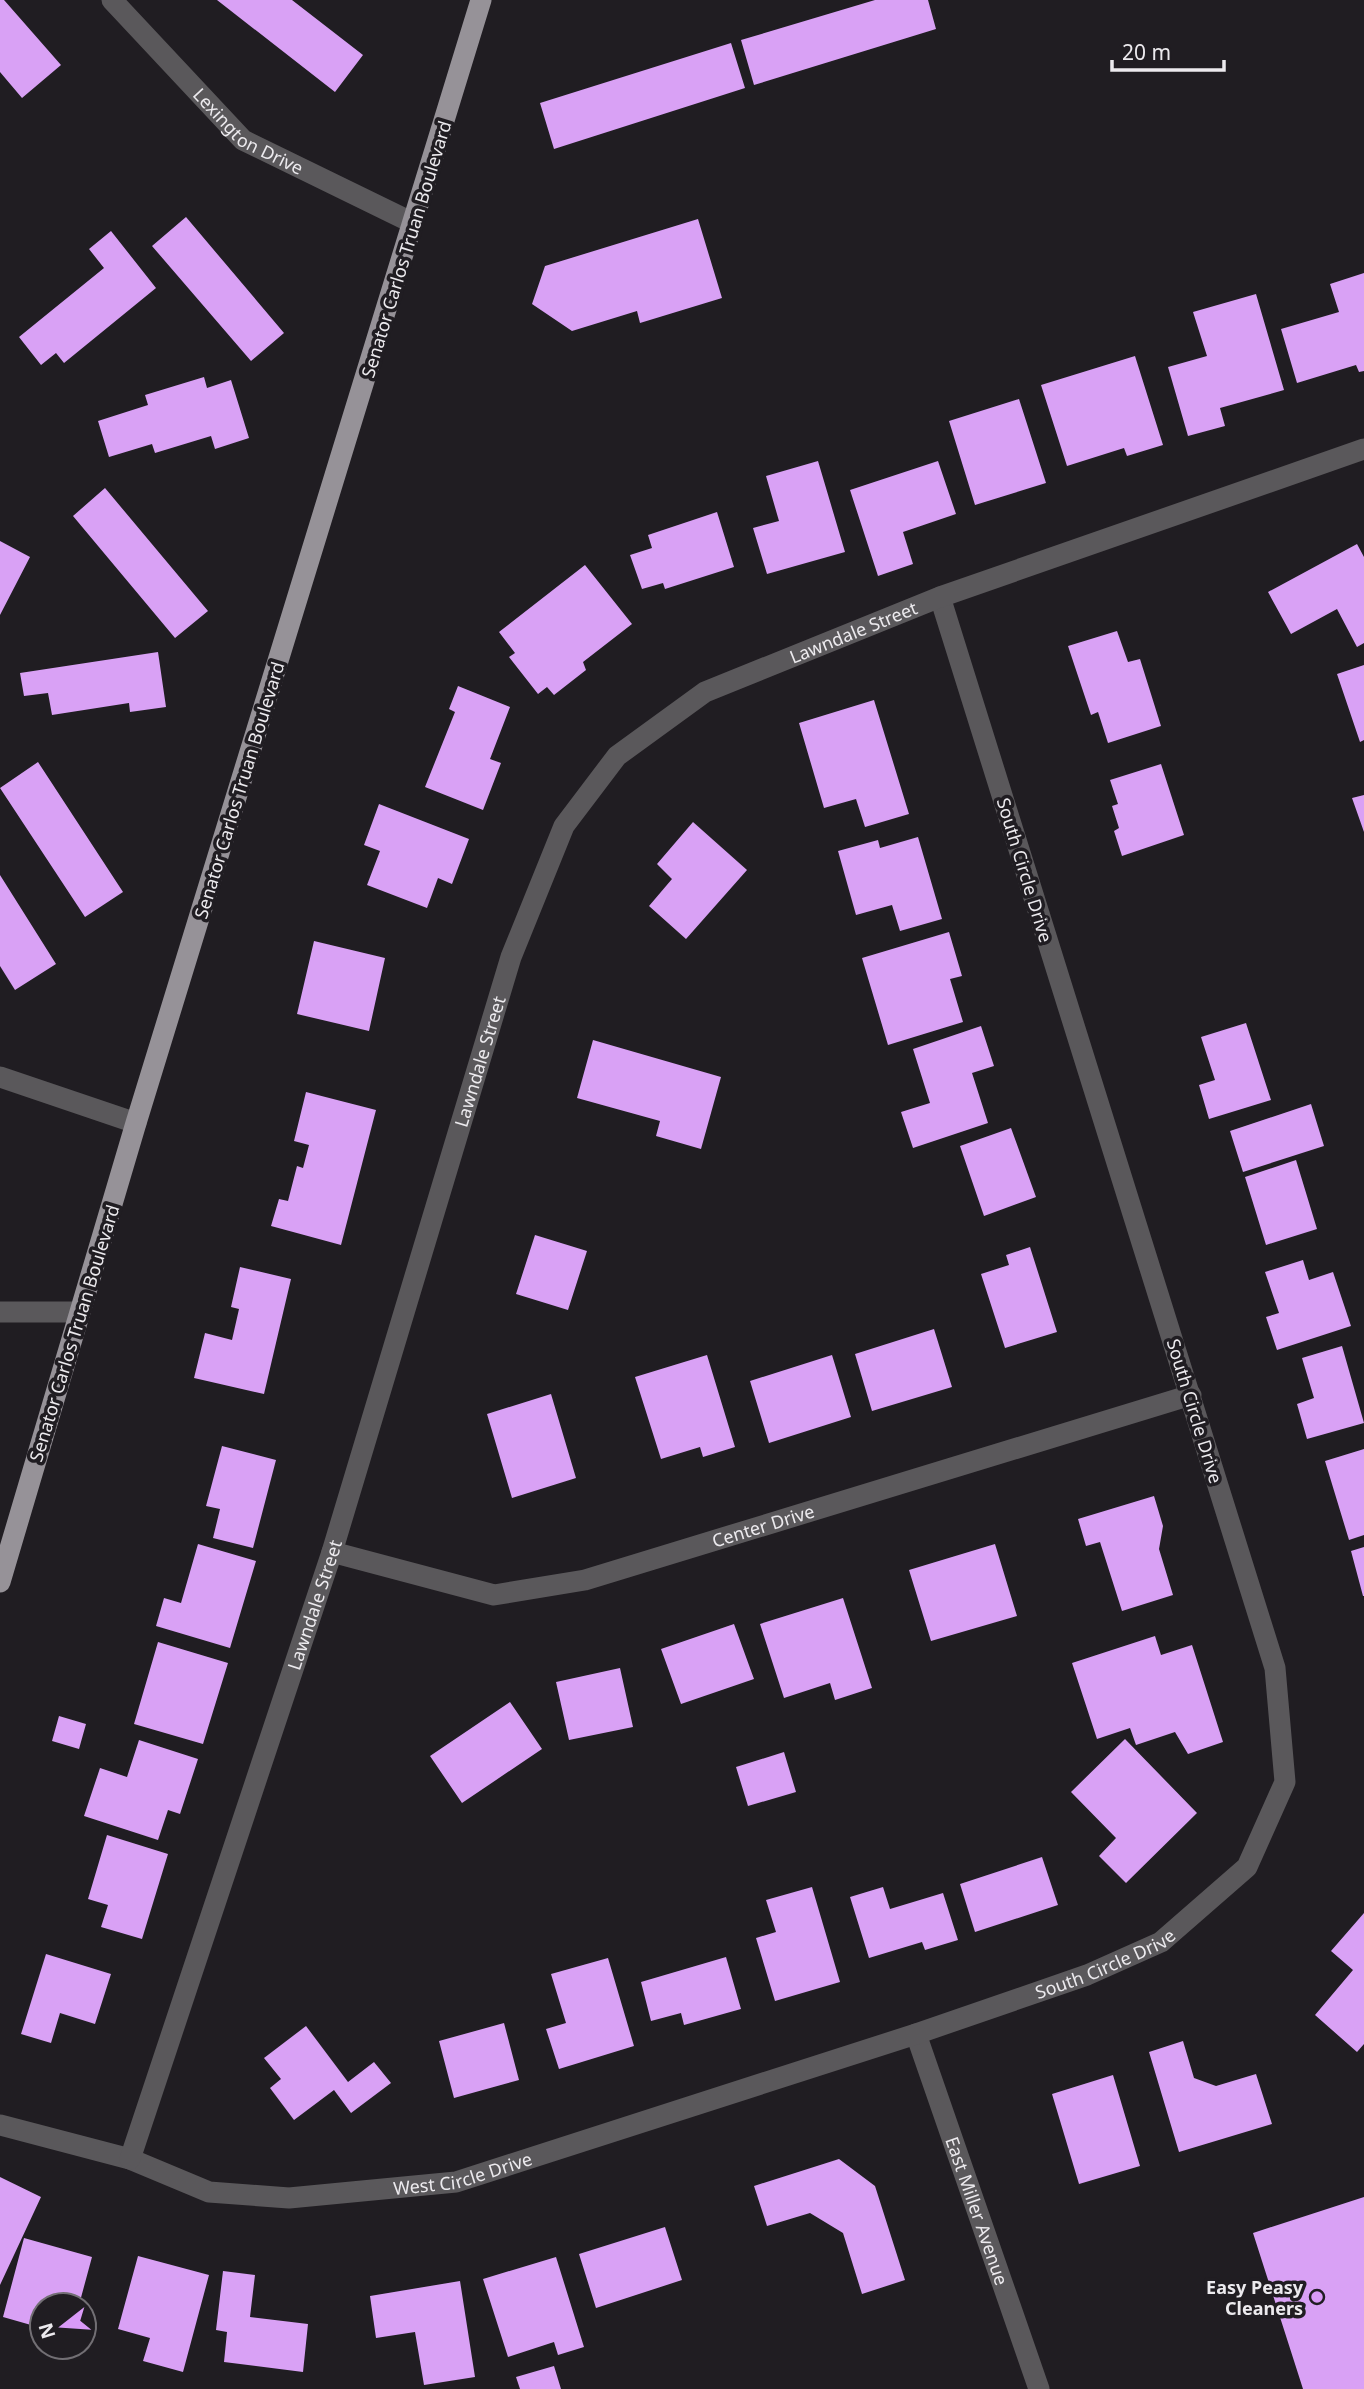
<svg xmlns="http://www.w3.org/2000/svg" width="1364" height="2389" viewBox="0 0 1364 2389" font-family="'Noto Sans',sans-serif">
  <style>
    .building { fill: #d9a1f5 }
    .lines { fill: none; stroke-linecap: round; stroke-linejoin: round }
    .minor { stroke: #5a585b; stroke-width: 21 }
    .major { stroke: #969298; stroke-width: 21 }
    .poi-dot { fill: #d99af7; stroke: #201d22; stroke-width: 2.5 }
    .labels { text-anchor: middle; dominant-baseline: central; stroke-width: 7; stroke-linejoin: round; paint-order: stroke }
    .street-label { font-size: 18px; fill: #eceaee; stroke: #201d22 }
    .poi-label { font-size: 18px; font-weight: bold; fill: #eceaee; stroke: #201d22; text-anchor: end }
  </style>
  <rect width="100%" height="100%" fill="#201d22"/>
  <!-- building -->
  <path class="building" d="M0 0H4L61 65 22 98 0 72Z
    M217 0H292L363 55 335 92Z
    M875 0H928L936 29 754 85 741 40Z
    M731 43 745 88 554 149 540 103Z
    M186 217 284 333 251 361 152 246Z
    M698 219 722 298 640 323 637 311 572 331 532 304 545 266Z
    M111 231 156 288 64 363 56 353 41 365 19 337 104 268 89 249Z
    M1364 273V371L1359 372 1356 365 1297 383 1281 329 1339 312 1330 284Z
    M1256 294 1284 390 1220 408 1225 426 1188 436 1168 367 1207 356 1193 312Z
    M1135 356 1163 445 1127 456 1124 448 1067 466 1041 385Z
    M204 377 207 388 231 380 249 438 215 449 211 436 155 453 152 444 109 457 98 421 148 405 145 395Z
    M1019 399 1046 483 975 505 949 421Z
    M818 461 845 552 767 574 753 528 779 521 766 476Z
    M938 461 956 514 903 532 913 564 878 576 850 490Z
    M105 488 208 611 175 638 73 516Z
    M717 512 734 567 665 589 663 583 642 589 630 555 652 548 648 535Z
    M0 541 30 557 0 615Z
    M1357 544 1364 557V643L1357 647 1337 609 1291 634 1268 592Z
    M585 565 632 624 583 662 586 670 554 695 547 687 538 694 509 657 515 653 499 632Z
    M1117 631 1128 662 1140 659 1161 726 1108 743 1098 712 1091 715 1068 646Z
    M158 652 166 707 130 712 129 703 52 715 48 693 24 696 20 673Z
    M1364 665V740L1360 742 1337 674Z
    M458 686 510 707 490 759 501 763 483 810 425 787 455 712 449 709Z
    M874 700 909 814 865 827 856 799 824 808 799 723Z
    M38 762 123 892 85 917 0 788Z
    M1161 764 1184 835 1122 856 1114 831 1119 828 1112 806 1118 804 1110 780Z
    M1364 795V832L1352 798Z
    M379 804 469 839 452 884 438 878 427 908 367 885 380 851 364 845Z
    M693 822 747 870 686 939 649 906 672 879 657 864Z
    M918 837 942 919 900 931 892 905 856 915 838 851 878 840 880 848Z
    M0 875 56 964 15 990 0 966Z
    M949 932 962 976 950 979 963 1022 888 1045 862 958Z
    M314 941 385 958 369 1031 297 1014Z
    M1246 1023 1271 1100 1209 1119 1199 1085 1215 1080 1201 1037Z
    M981 1026 994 1066 972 1073 988 1123 913 1148 901 1112 930 1103 913 1049Z
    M593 1040 721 1077 701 1149 656 1136 660 1121 577 1098Z
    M306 1092 376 1110 341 1245 271 1226 279 1199 288 1201 297 1166 303 1168 309 1145 294 1141Z
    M1311 1104 1324 1146 1243 1172 1230 1131Z
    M1011 1128 1036 1197 984 1216 960 1146Z
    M1296 1160 1317 1229 1266 1245 1245 1177Z
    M535 1235 587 1251 568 1310 516 1294Z
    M1030 1247 1057 1332 1005 1348 981 1274 1009 1265 1006 1255Z
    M1303 1260 1309 1280 1333 1272 1351 1326 1277 1350 1266 1317 1279 1313 1265 1272Z
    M240 1267 291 1279 264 1394 194 1378 205 1333 232 1340 239 1309 231 1307Z
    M934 1329 952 1387 872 1411 855 1354Z
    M1342 1346 1364 1423 1307 1439 1297 1404 1314 1398 1302 1358Z
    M707 1355 735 1447 703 1457 700 1447 661 1459 635 1377Z
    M832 1355 851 1417 769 1443 750 1381Z
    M551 1394 576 1478 512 1498 487 1414Z
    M222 1446 276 1460 253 1548 213 1538 220 1509 206 1506Z
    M1364 1449V1535L1349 1540 1325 1461Z
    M1154 1496 1163 1526 1159 1549 1173 1595 1122 1611 1100 1542 1086 1546 1078 1519Z
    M198 1544 256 1561 230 1648 156 1626 164 1598 181 1603Z
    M995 1544 1017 1616 931 1641 909 1570Z
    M1364 1547V1596H1363L1351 1551Z
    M843 1598 872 1688 835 1700 830 1683 784 1698 760 1624Z
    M734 1624 754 1679 681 1704 661 1649Z
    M1155 1636 1161 1655 1192 1645 1223 1742 1188 1754 1175 1732 1136 1745 1130 1728 1097 1739 1072 1663Z
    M158 1642 228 1663 203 1744 134 1724Z
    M620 1668 633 1727 569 1740 556 1682Z
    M510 1702 542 1749 462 1803 430 1756Z
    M59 1716 86 1724 79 1749 52 1741Z
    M1125 1739 1197 1813 1126 1883 1099 1856 1116 1838 1071 1792Z
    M139 1740 198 1759 180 1814 168 1810 158 1840 84 1816 100 1768 127 1777Z
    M784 1752 796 1792 748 1806 736 1767Z
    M107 1835 168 1854 142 1939 101 1927 108 1905 88 1899Z
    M1042 1857 1058 1905 975 1932 960 1884Z
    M812 1887 840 1982 775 2001 756 1938 776 1932 766 1900Z
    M883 1887 890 1909 943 1893 958 1940 925 1950 922 1942 869 1958 850 1897Z
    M1364 1913V2044L1357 2052 1315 2015 1353 1970 1331 1951Z
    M46 1954 111 1974 95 2024 60 2013 51 2043 21 2034Z
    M726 1957 741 2009 684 2025 681 2013 651 2021 641 1982Z
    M608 1958 634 2046 559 2069 546 2029 566 2023 551 1974Z
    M504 2023 519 2080 454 2098 439 2041Z
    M306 2026 348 2082 374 2062 391 2083 351 2113 334 2090 294 2120 270 2088 281 2079 264 2058Z
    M1183 2041 1194 2078 1216 2086 1256 2074 1272 2124 1179 2152 1149 2052Z
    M1113 2075 1140 2166 1079 2184 1052 2094Z
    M839 2159 875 2186 905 2280 862 2294 843 2233 810 2213 767 2226 754 2186Z
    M0 2177 41 2197 0 2285Z
    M1364 2197V2389H1303L1253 2233Z
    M665 2227 682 2280 596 2308 579 2254Z
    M24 2238 92 2257 79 2305 36 2306 31 2325 3 2317Z
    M138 2256 209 2275 183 2372 143 2361 150 2338 118 2329Z
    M556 2257 584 2347 558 2355 554 2342 508 2357 483 2279Z
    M223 2271 255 2275 250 2317 308 2324 303 2372 224 2362 227 2332 216 2330Z
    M460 2281 475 2377 424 2385 415 2332 376 2338 370 2296Z
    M554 2366 561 2389H520L516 2377Z"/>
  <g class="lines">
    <!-- minor -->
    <g class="minor">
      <path id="s1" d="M112 0 243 140 413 223"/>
      <path d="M0 1077 136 1123"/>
      <path d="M0 1312H80"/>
      <path id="s2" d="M332 1552 494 1595 585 1580 1191 1395"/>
      <path id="s3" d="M916 2034 1039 2389"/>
      <path id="s4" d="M0 2125 130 2159 209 2192 289 2198 456 2182 916 2034 1087 1975 1161 1942 1247 1867 1285 1782 1275 1668 940 597"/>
      <path id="s5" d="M130 2159 332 1552 511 957 564 826 617 756 705 692 940 597 1364 449"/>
    </g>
    <!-- major -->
    <path class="major" d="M0 1582 136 1123 481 0"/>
  </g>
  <!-- markers -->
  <circle class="poi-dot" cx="1317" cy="2297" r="7"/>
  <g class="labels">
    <!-- street labels -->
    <g class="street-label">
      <text stroke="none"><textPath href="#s1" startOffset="191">Lexington Drive</textPath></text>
      <text transform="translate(406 249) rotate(-73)">Senator Carlos Truan Boulevard</text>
      <text stroke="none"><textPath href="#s5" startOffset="1759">Lawndale Street</textPath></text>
      <text transform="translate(239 790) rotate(-73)">Senator Carlos Truan Boulevard</text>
      <text transform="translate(1025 870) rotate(73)">South Circle Drive</text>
      <text stroke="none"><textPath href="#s5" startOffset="1152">Lawndale Street</textPath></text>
      <text transform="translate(74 1333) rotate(-73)">Senator Carlos Truan Boulevard</text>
      <text transform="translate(1195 1411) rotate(73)">South Circle Drive</text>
      <text stroke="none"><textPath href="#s2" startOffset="446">Center Drive</textPath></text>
      <text stroke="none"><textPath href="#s5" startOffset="584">Lawndale Street</textPath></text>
      <text stroke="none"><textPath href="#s4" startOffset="1153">South Circle Drive</textPath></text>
      <text stroke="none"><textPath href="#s4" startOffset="476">West Circle Drive</textPath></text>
      <text stroke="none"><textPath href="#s3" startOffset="187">East Miller Avenue</textPath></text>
    </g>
    <!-- poi labels -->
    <g class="poi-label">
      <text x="1303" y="2287">Easy Peasy<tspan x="1303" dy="21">Cleaners</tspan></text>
    </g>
  </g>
  <!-- north arrow -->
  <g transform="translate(63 2326) rotate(253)"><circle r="33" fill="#201d22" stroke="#726f74" stroke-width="2"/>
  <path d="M0-5L12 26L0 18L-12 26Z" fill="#d99af7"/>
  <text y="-10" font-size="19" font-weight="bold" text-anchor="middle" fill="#eceaee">N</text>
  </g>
  <!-- scale -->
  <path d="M1112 60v10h112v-10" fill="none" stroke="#eceaee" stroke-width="3.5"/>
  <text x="1122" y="60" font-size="21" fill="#eceaee" stroke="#201d22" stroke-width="5" paint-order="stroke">20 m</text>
</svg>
